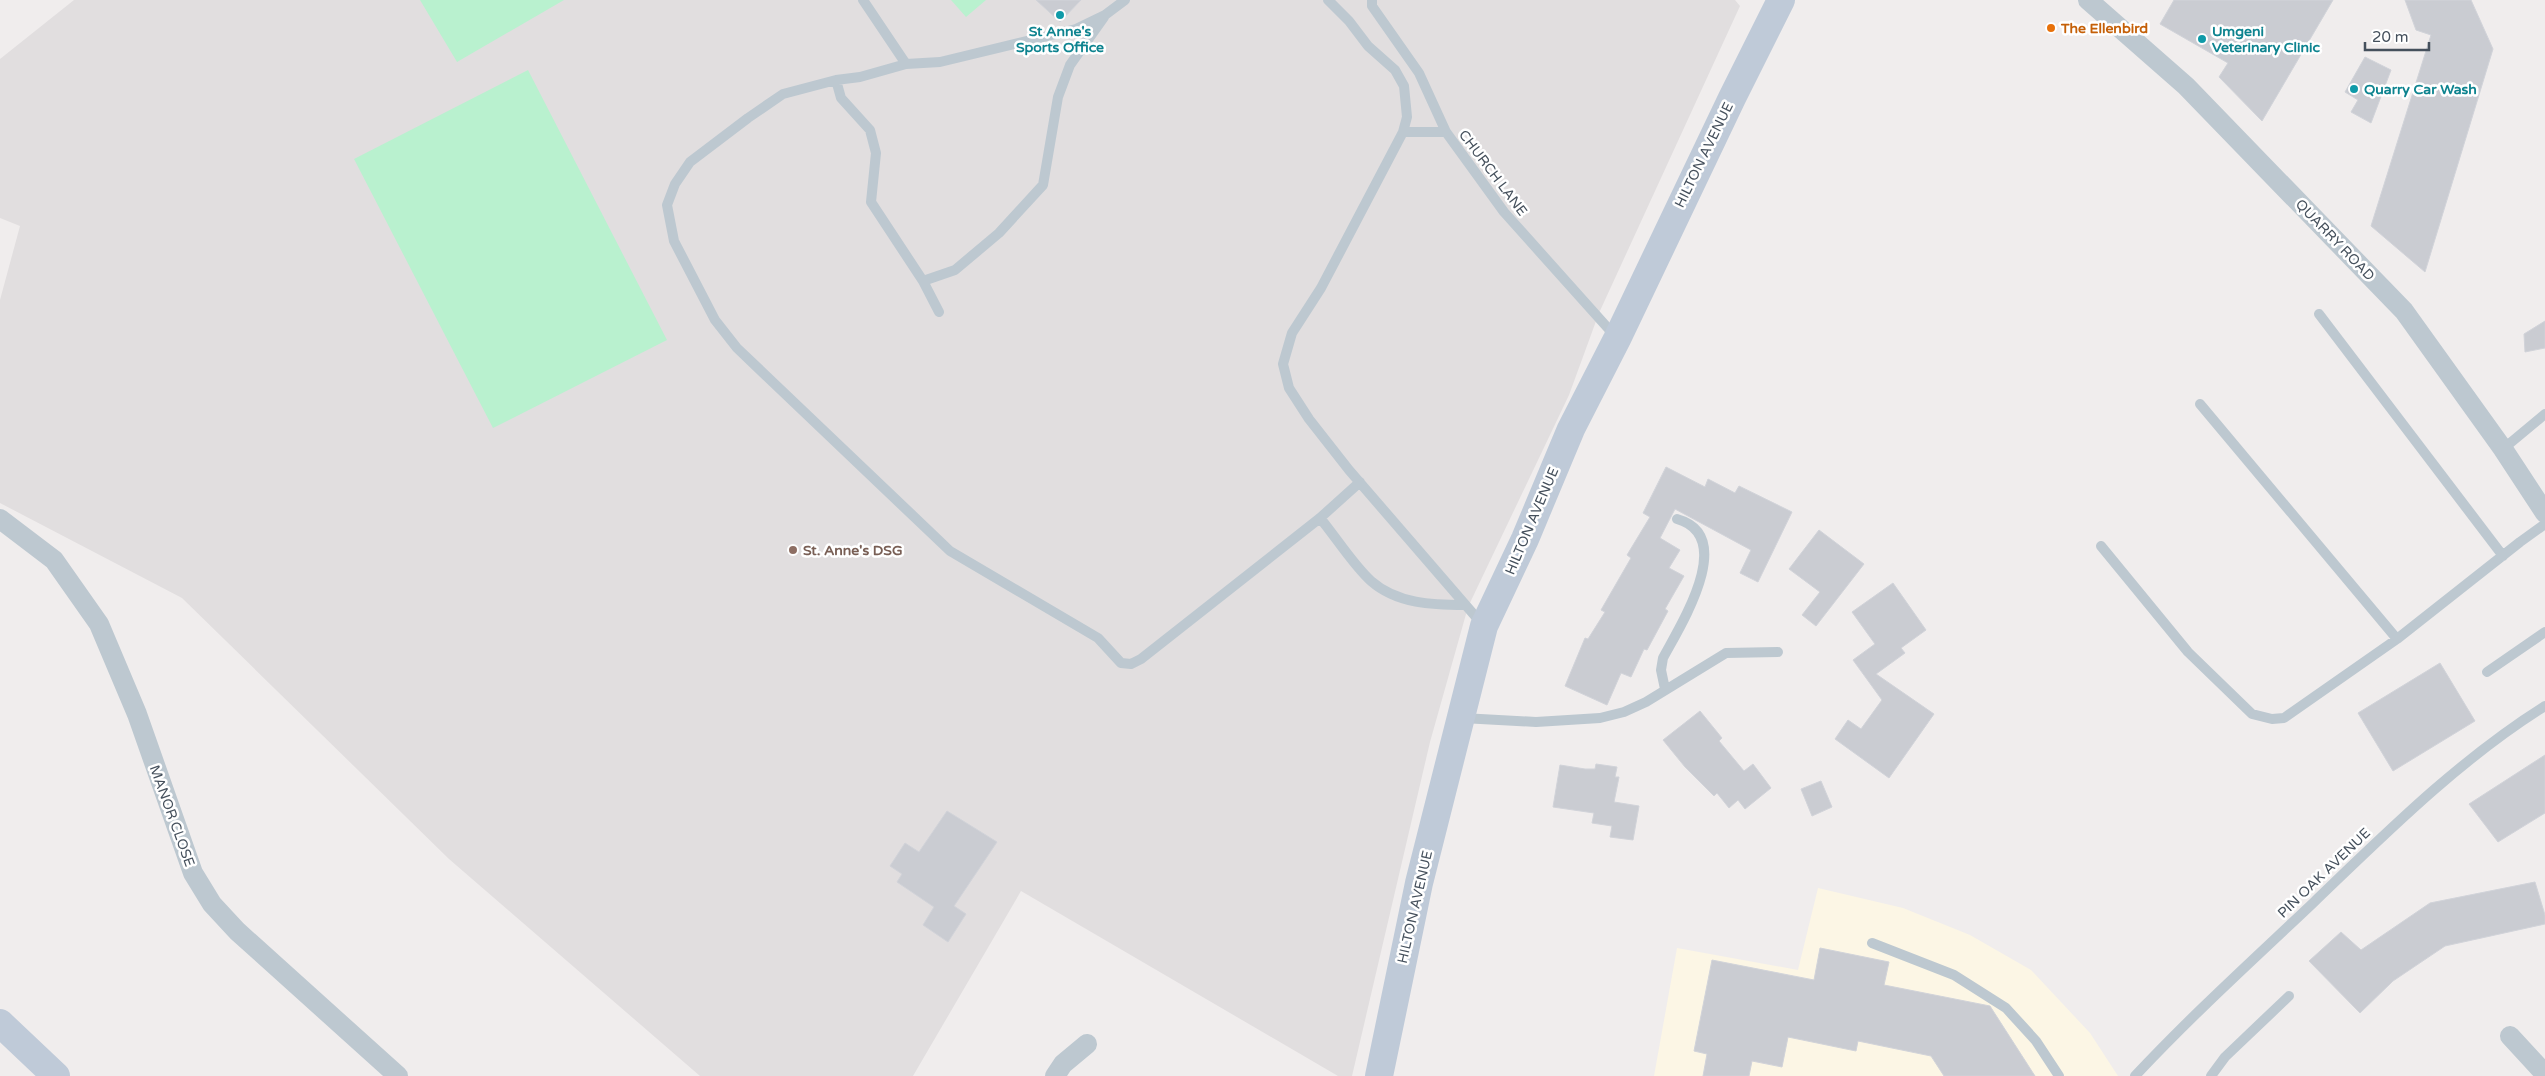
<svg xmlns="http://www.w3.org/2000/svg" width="2545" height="1076" viewBox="0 0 2545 1076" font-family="'Varela Round',sans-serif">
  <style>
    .commercial { fill: #fcf6e5 }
    .education { fill: #e1dedf }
    .green { fill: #b9f1cf }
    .building { fill: #caccd2; stroke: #d1d3d9 }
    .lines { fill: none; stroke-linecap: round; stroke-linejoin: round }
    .lane { stroke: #bdc8d0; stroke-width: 10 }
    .street { stroke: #bdc8d0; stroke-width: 20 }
    .secondary { stroke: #bfcad8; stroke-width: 28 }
    .culture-dot { fill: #0f9aa8; stroke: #fff; stroke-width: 2 }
    .food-dot { fill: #e8710a; stroke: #fff; stroke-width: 2 }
    .education-dot { fill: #8d6e63; stroke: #fff; stroke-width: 2 }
    .labels { text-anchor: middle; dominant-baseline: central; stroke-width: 5; stroke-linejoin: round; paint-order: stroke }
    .food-label { font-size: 14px; font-weight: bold; fill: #c56008; stroke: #fff; text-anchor: start }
    .culture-label { font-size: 14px; font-weight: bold; fill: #0d838f; stroke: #fff; text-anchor: start }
    .street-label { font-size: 14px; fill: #45505c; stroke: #fff }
    .education-label { font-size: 14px; font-weight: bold; fill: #785e54; stroke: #fff; text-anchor: start }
  </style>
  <rect width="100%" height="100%" fill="#f0eded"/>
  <!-- commercial -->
  <path class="commercial" d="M1818 888 1903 908 1970 935 2031 970 2090 1033 2118 1076H1654L1677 948 1798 970Z"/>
  <!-- education -->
  <path class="education" d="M74 0H1735L1740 6 1599 313 1569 395 1468 607 1430 742 1352 1076H1338L1021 891 913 1076H700L449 859 182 598 0 503V300L20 226 0 218V59Z"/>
  <!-- green -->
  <path class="green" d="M420 0H564L457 62Z
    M951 0H986L966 17Z
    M528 70 667 340 493 428 354 159Z"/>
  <!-- building -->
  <path class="building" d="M1036 0H1081L1060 22Z
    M2174 0H2333L2262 121 2219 77 2228 63 2160 24Z
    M2405 0H2471L2493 49 2425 272 2371 226 2431 35 2416 30Z
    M2365 57 2391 70 2371 123 2351 112 2358 100 2345 92Z
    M2545 321V348L2525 352 2524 334Z
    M1666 467 1705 487 1708 479 1735 493 1739 486 1792 512 1758 582 1740 573 1751 550 1675 509 1660 538 1680 550 1669 568 1684 576 1665 609 1668 611 1647 650 1644 649 1631 677 1621 673 1607 705 1565 686 1585 638 1588 639 1605 612 1601 610 1631 558 1627 555 1650 517 1643 513Z
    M1819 530 1864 564 1816 626 1802 615 1820 592 1789 569Z
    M1893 583 1926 630 1901 648 1905 653 1876 674 1934 714 1889 778 1835 739 1848 720 1861 729 1882 700 1853 660 1875 644 1852 612Z
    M2440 663 2475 721 2393 771 2358 713Z
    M1700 711 1722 738 1719 741 1744 771 1753 764 1771 788 1745 809 1738 800 1729 808 1717 793 1714 796 1685 767 1663 740Z
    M2545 755V813L2498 842 2469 804Z
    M1596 764 1617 767 1615 777H1619L1614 802 1639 806 1633 840 1610 837 1612 826 1592 823 1594 813 1553 807 1560 765 1585 769H1595Z
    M1821 781 1832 807 1812 816 1801 789Z
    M947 811 997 842 954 906 966 914 948 942 923 925 934 907 897 882 902 874 890 866 905 843 919 852Z
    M2535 882 2545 915V924L2445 946 2393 981 2360 1013 2309 961 2341 932 2361 950 2430 903Z
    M1820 948 1889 962 1884 985 1990 1006 2035 1076H1944L1931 1056 1858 1041 1856 1051 1788 1037 1782 1067 1752 1061 1749 1076H1703L1707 1054 1694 1051 1712 960 1814 980Z"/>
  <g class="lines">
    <!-- lane -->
    <path class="lane" d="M863 0 906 64
      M1328 0 1349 21 1368 46 1395 70 1404 86 1407 117 1403 132H1446
      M1372 0V6L1419 73 1446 132 1504 212 1615 336
      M836 80 783 94 748 118 690 162 675 184 667 205 674 241 715 320 737 348 950 551 1098 638 1121 663 1131 664 1141 659 1320 518 1360 482
      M1403 132 1321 288 1292 333 1283 364 1289 388 1309 419 1349 470 1482 624
      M923 281 955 270 999 233 1043 185 1058 97 1070 65 1104 17
      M939 312 923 281 871 202 876 153 870 130 841 98 836 80 860 77 906 64 940 62 1076 29 1105 15 1125 0
      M2319 314 2503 556
      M2200 404 2397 639
      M2503 449 2545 414
      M1320 518C1335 536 1354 566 1371 581 1397 604 1433 605 1465 605
      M2101 546 2188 652 2252 714 2272 719 2284 718 2397 639 2520 542 2545 524
      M2487 672 2545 632
      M1665 689 1661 670 1663 658C1680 626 1738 536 1677 519
      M1462 718 1536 722 1600 718 1624 712 1646 702 1726 653 1778 652
      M1872 943 1954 975 2006 1008 2036 1041 2059 1076
      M2135 1076C2192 1015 2254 959 2314 902 2387 832 2459 760 2545 706
      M2211 1076 2225 1057 2289 996"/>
    <!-- street -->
    <path class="street" d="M2088 0 2186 86 2404 311 2503 449 2545 513
      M0 519 54 560 99 624 137 714 193 873 212 904 237 931 398 1076
      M2510 1036 2545 1074
      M1055 1076 1063 1064 1087 1044"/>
    <!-- secondary -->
    <path class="secondary" d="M0 1023 56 1076
      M1379 1076 1419 883 1484 626 1525 539 1571 429 1617 339 1732 98 1781 0"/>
  </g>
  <!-- markers -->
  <g class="culture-dot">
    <circle cx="1060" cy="15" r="5"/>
    <circle cx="2202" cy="39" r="5"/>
    <circle cx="2354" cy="89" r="5"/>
  </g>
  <circle class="food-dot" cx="2051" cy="28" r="5"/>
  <circle class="education-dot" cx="793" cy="550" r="5"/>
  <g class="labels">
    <!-- food labels -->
    <g class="food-label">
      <text x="2061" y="28">The Ellenbird</text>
    </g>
    <!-- culture labels -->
    <g class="culture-label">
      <text x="1060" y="31" text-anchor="middle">St Anne's<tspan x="1060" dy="16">Sports Office</tspan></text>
      <text x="2212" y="31">Umgeni<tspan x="2212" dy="16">Veterinary Clinic</tspan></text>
      <text x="2364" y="89">Quarry Car Wash</text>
    </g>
    <!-- street labels -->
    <g class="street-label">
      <text transform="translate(1704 155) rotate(-64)">HILTON AVENUE</text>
      <text transform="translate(1493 173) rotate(53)">CHURCH LANE</text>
      <text transform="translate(2335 240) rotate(46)">QUARRY ROAD</text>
      <text transform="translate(1532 521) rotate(-67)">HILTON AVENUE</text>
      <text transform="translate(172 816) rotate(70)">MANOR CLOSE</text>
      <text transform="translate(2324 873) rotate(-44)">PIN OAK AVENUE</text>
      <text transform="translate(1415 907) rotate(-77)">HILTON AVENUE</text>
    </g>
    <!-- education labels -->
    <g class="education-label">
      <text x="803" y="550">St. Anne's DSG</text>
    </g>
  </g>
  <!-- scale -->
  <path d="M2365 42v8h64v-8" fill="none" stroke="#45505c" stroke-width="2.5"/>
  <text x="2372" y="42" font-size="15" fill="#45505c" stroke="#ffffff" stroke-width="4" paint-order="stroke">20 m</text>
</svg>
